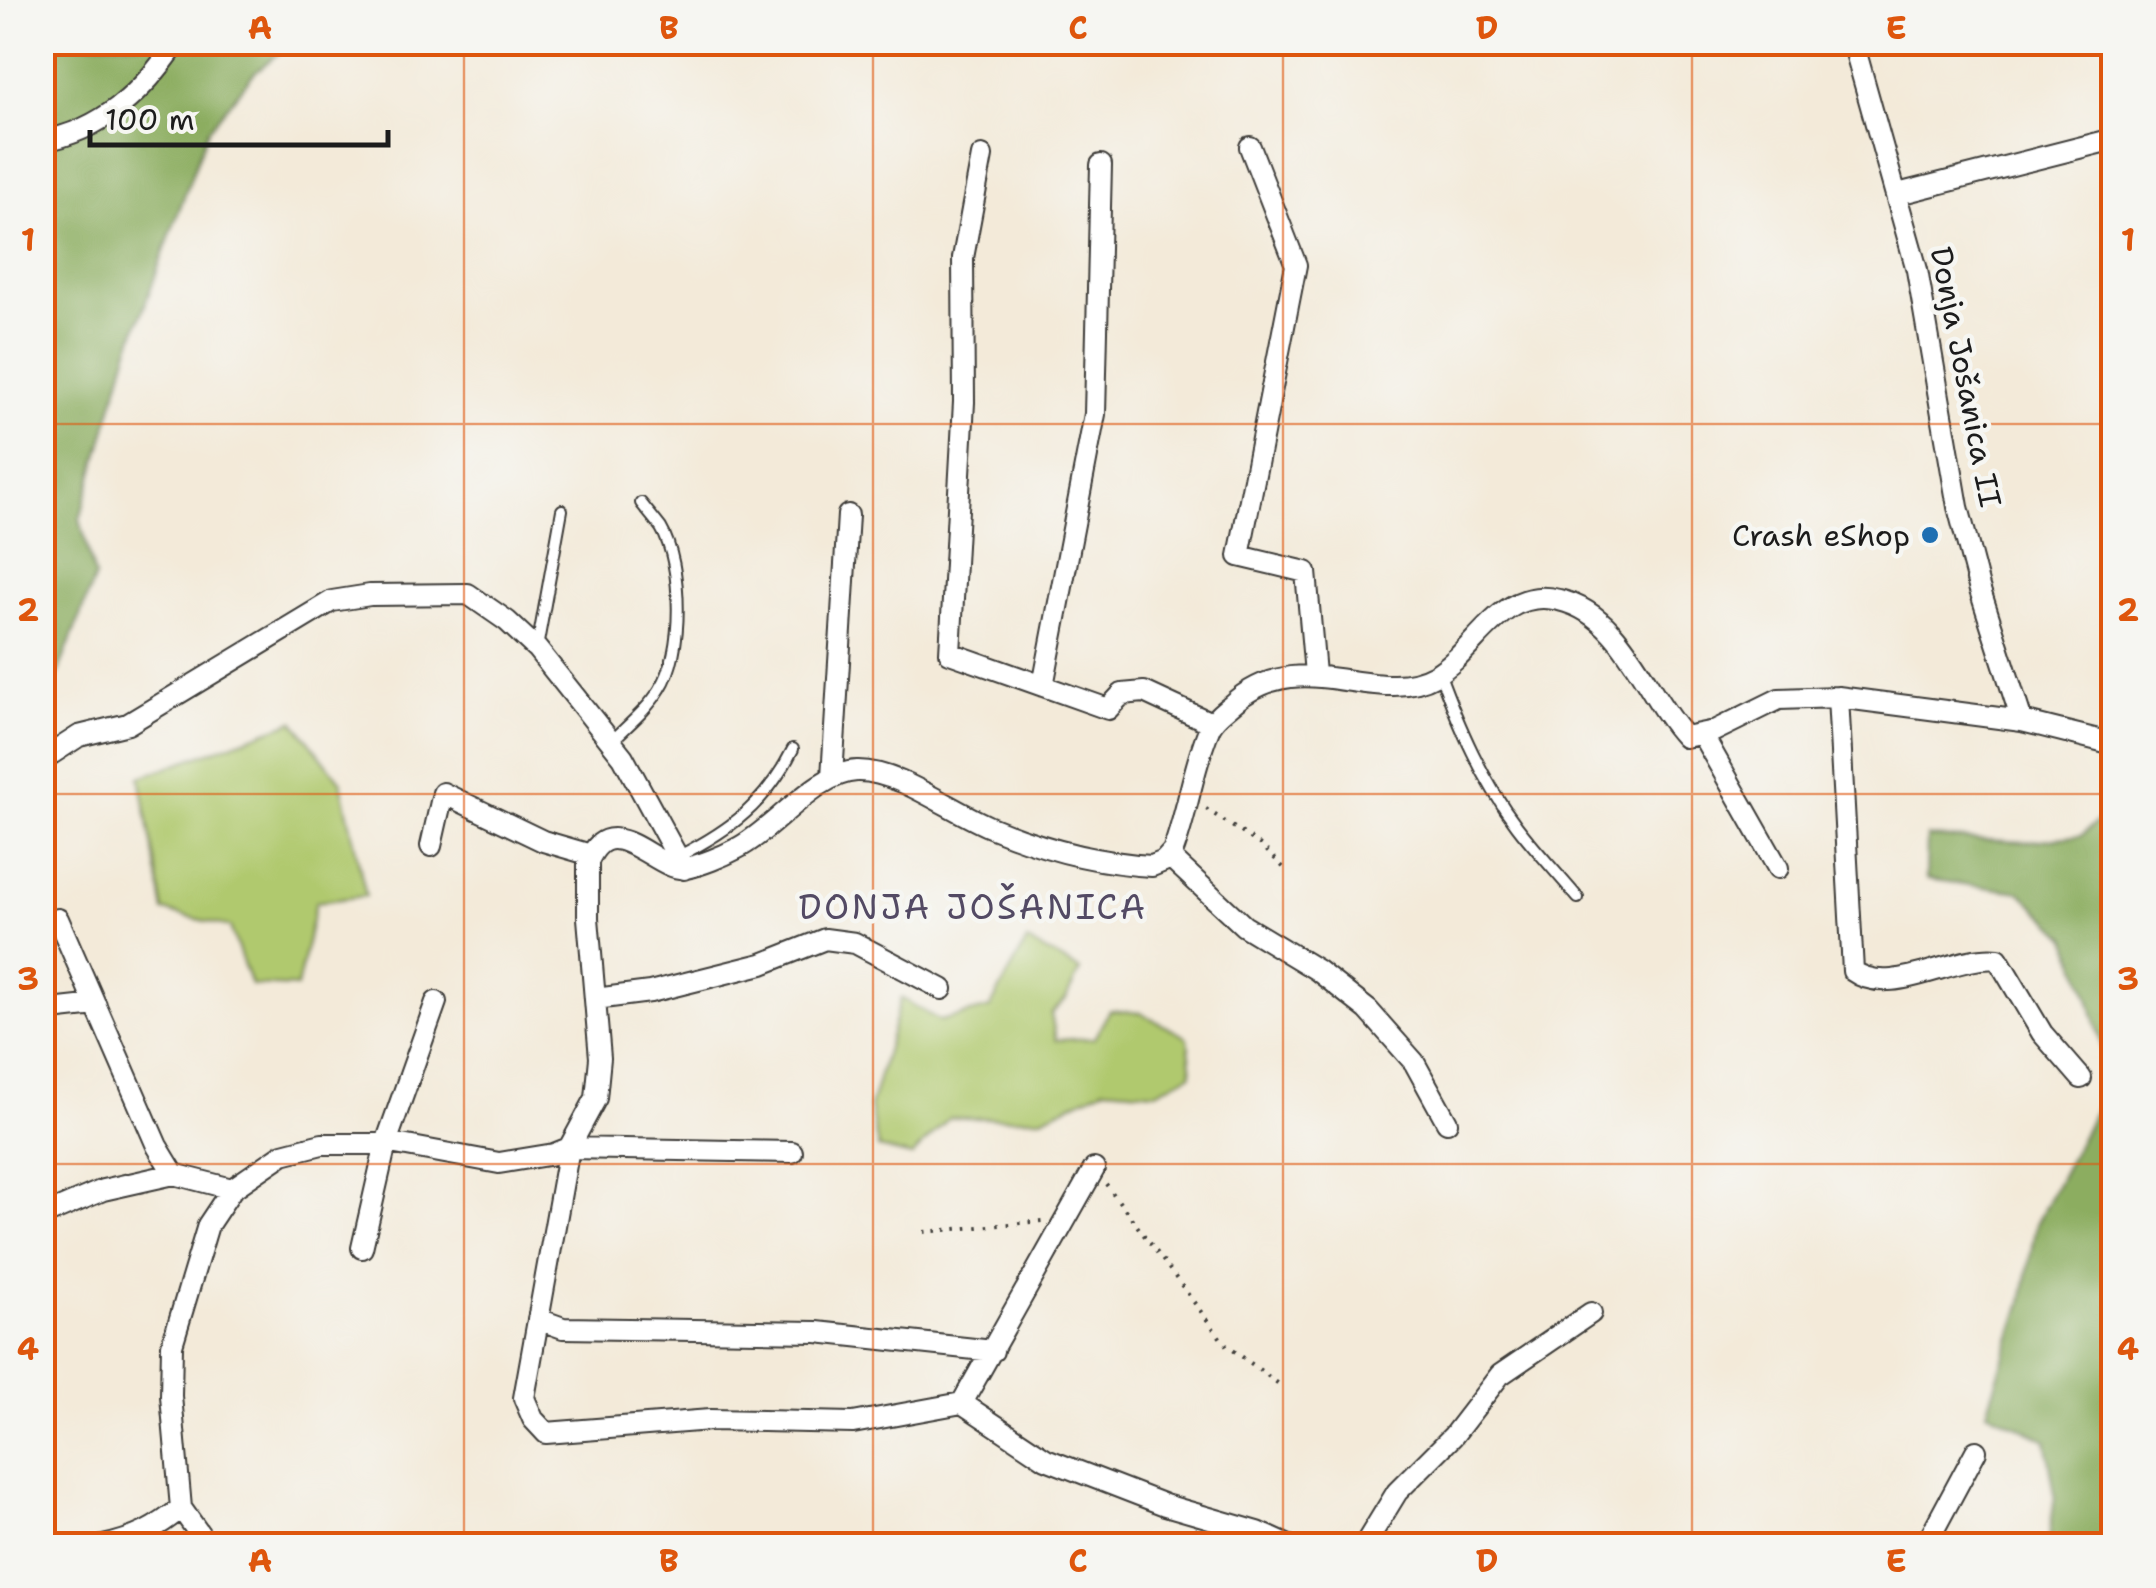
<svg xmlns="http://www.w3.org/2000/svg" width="2156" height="1588" viewBox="0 0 2156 1588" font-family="'Shantell Sans',sans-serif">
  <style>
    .green { fill: #b0c96e; stroke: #667245; stroke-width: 2.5 }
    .forest { fill: #8cad61; stroke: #54643e; stroke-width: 2.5 }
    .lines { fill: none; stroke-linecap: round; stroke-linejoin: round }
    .service-casing { stroke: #3c3b38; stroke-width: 14 }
    .minor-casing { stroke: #3c3b38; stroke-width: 24 }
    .path { stroke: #3c3b38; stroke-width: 4; stroke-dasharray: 2.5 8; stroke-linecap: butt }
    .service { stroke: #fff; stroke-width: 10 }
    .minor { stroke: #fff; stroke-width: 20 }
    .grid { fill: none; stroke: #de560d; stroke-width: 2.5; stroke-opacity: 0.55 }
    .poi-dot { fill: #1f6fb2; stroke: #f6f6f2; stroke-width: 4 }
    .labels { text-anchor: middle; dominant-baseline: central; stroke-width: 9; stroke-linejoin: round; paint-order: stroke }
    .street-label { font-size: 30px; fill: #1c1c1c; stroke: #f6f6f2 }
    .poi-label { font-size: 30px; fill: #1c1c1c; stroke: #f6f6f2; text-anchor: end }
    .quarter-label { font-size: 35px; letter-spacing: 2.5px; fill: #534a64; stroke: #f6f6f2 }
    .neatline { fill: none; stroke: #de560d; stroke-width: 4 }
    .grid-label { font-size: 32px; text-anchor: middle; font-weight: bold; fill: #de560d }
  </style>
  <rect width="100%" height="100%" fill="#f6f6f2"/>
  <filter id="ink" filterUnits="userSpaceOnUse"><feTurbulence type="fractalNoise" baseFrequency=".01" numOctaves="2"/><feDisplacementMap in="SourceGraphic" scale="20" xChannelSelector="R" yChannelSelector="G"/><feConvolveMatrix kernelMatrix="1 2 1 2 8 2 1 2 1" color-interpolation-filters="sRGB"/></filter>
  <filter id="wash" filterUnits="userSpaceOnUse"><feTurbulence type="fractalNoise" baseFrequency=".0048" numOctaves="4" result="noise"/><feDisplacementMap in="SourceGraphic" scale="40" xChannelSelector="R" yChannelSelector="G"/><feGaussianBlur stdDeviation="2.25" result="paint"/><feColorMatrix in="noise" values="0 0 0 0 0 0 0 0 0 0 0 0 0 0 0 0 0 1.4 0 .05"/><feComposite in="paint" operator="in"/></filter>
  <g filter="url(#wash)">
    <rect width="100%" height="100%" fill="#f3ead9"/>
    <!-- green -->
    <path class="green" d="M294 721 341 782 366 896 316 902 297 987 251 985 230 927 164 911 140 777Z
      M1027 941 1080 970 1066 999 1051 1014 1056 1040 1094 1038 1110 1010 1141 1013 1188 1038 1192 1073 1156 1092 1105 1088 1042 1118H949L912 1156 878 1148 870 1107 901 998 940 1021 990 1008Z"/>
    <!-- forest -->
    <path class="forest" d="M43 43H292L255 72 208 130 128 352 80 519 95 577 49 697 43 739Z
      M2109 810 2114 813 2113 1545H2048L2055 1495 2046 1440 1987 1411 2022 1302 2036 1224 2111 1080 2087 991 2067 937 2020 892 1926 879 1927 837 2025 842 2082 835Z"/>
  </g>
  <g filter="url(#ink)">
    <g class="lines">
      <!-- service casing -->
      <g class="service-casing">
        <path id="service" d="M537 648 562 510
          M1439 672C1459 726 1482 780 1517 826 1536 851 1558 874 1578 898
          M612 741C628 725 648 709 660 689 684 653 683 565 661 528 655 520 648 512 641 503
          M679 856C732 829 766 803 793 749"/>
      </g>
      <!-- minor casing -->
      <g class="minor-casing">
        <path id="minor" d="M1853 42 1917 270 1958 507 1979 587 2022 721
          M42 141C102 131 144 91 177 42
          M1250 147 1296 265 1239 556 1306 572 1315 674
          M982 156 963 258 964 402 950 653 1108 709 1122 694 1144 692 1211 723
          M1898 194 2114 139
          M1043 686 1095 414 1101 165
          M1838 697 1853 971C1891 999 1953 954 1998 959L2042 1033 2081 1078
          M1703 736 1778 868
          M42 760 79 736 128 724 332 601 370 595 468 594 507 621 537 649 623 757 684 869
          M832 777 848 515
          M431 846 443 793 543 841 591 855
          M1169 856 1244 926 1317 970 1368 1010 1414 1062 1447 1122
          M58 919 157 1146 174 1174 232 1189
          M595 999 650 992 762 964 825 939 855 943 942 989
          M42 1011 96 1005
          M792 1152 569 1148 524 1398 533 1419 546 1433 710 1420 853 1423 962 1403 1094 1169
          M42 1216 103 1190 174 1174
          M362 1248 386 1143 436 1002
          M538 1319 563 1328 817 1332 993 1351
          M962 1403 1046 1459 1165 1505 1258 1532 1289 1546
          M42 1542 68 1546
          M103 1546C135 1539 156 1529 181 1508
          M208 1546 181 1508 171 1396 172 1345 208 1225 232 1189 283 1154 322 1144H396L499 1163 554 1154 569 1148 596 1098 600 1058 588 918V862C611 805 657 873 686 868 701 865 723 856 736 849 773 831 816 772 857 771 898 770 951 811 990 827 1043 849 1095 863 1152 866L1164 861 1173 851C1188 811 1193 766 1210 727 1214 718 1224 711 1231 705 1300 641 1374 709 1435 675 1477 651 1501 585 1559 600 1624 615 1644 693 1685 737L1714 731 1779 699 1838 697 2022 721 2114 744
          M1364 1546 1397 1492 1453 1436 1500 1375 1591 1313
          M1925 1546 1976 1451"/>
      </g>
      <!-- path -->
      <path class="path" d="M1206 809 1262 846 1287 871
        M1106 1184 1225 1344 1284 1388
        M924 1232 1042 1221"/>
      <!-- service -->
      <use href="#service" class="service"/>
      <!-- minor -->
      <use href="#minor" class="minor"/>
    </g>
  </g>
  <!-- grid -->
  <path class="grid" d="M464 42V1546M873 42V1546M1283 42V1546M1692 42V1546M42 424H2114M42 794H2114M42 1164H2114"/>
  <!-- markers -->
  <circle class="poi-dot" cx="1930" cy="535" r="10"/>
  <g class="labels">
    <!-- street labels -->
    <g class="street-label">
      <text transform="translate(1966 377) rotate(79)">Donja Jošanica II</text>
    </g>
    <!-- poi labels -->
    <g class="poi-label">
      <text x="1910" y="535">Crash eShop</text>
    </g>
    <!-- quarter labels -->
    <g class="quarter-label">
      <text x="973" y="906">DONJA JOŠANICA</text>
    </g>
  </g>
  <!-- margin -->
  <rect width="2156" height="1588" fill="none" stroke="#f6f6f2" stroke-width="110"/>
  <!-- scale -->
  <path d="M90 130v15h298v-15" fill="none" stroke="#1c1c1c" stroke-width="5"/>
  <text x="105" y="130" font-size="30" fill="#1c1c1c" stroke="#f6f6f2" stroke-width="8" paint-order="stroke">100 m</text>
  <rect x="55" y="55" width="2046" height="1478" class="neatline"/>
  <g class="grid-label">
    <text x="260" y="39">A</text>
    <text x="669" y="39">B</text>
    <text x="1078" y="39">C</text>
    <text x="1487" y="39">D</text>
    <text x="1896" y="39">E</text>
    <text x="28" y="251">1</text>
    <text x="2128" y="251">1</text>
    <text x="28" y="621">2</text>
    <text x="2128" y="621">2</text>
    <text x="28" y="990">3</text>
    <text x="2128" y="990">3</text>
    <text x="28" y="1360">4</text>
    <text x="2128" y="1360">4</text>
    <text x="260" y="1572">A</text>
    <text x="669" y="1572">B</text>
    <text x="1078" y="1572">C</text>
    <text x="1487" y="1572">D</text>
    <text x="1896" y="1572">E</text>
  </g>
</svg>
